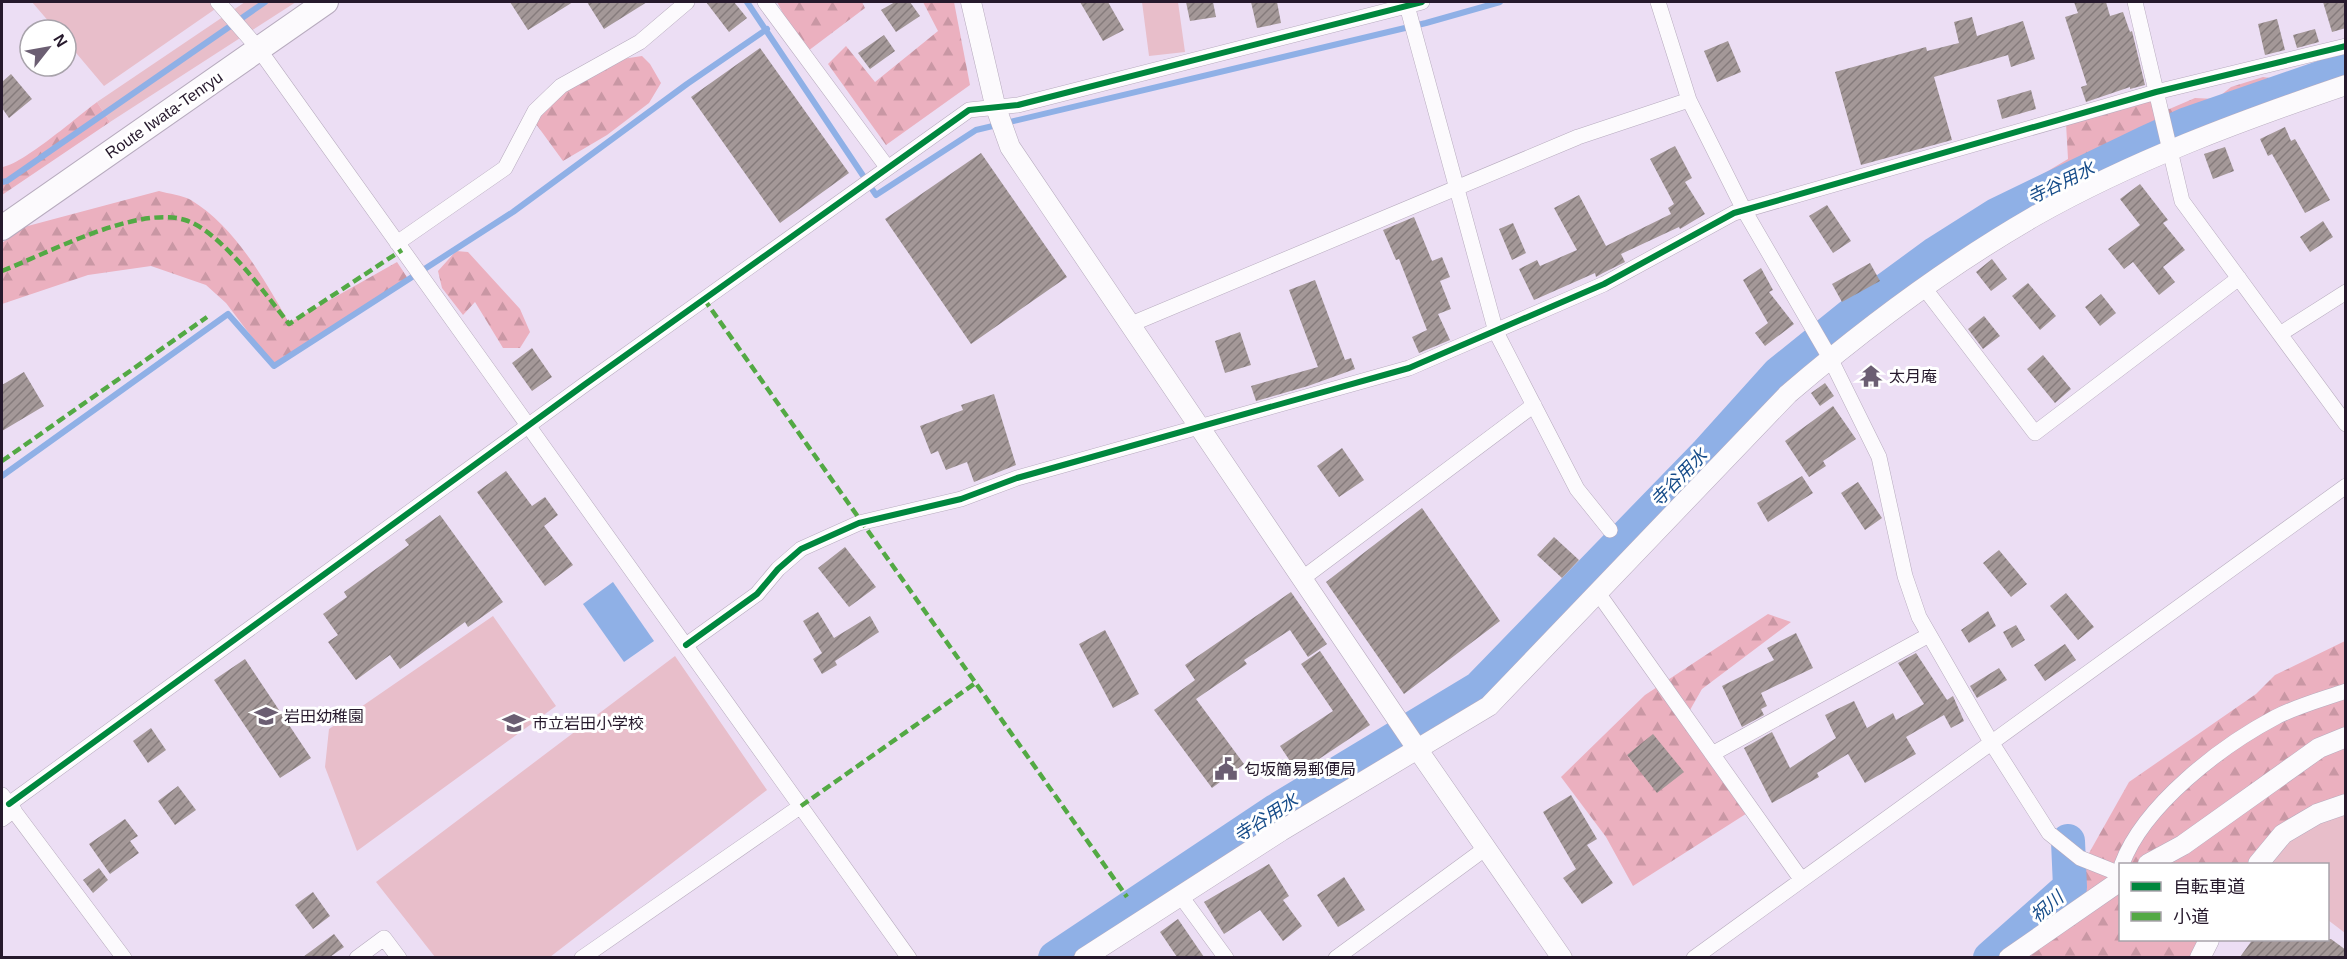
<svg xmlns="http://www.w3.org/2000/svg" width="2347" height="959" viewBox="0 0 2347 959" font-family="Arial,'Noto Sans JP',sans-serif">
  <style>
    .grass { fill: #e8beca }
    .forest { fill: url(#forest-firs) }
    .water { fill: #8fb0e6 }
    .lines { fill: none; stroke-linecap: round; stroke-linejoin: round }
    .stream { stroke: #8fb0e6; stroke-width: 6 }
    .river { stroke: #8fb0e6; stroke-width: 34 }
    .building { fill: url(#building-hatch) }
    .minor-casing { stroke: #b7abbe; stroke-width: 16 }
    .tertiary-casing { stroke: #b7abbe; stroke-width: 21 }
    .primary-casing { stroke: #b7abbe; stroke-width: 26 }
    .minor { stroke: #fcfafd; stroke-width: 15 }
    .tertiary { stroke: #fcfafd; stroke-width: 20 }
    .primary { stroke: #fcfafd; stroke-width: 24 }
    .quiet { stroke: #53a944; stroke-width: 4.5; stroke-dasharray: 9 4.5; stroke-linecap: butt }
    .cycleway-casing { stroke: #fff; stroke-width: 10 }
    .cycleway { stroke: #00873e; stroke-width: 6 }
    .labels { text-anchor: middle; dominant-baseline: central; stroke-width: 6; stroke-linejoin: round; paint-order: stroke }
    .street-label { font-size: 16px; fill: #26192c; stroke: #fff }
    .poi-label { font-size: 16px; fill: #26192c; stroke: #fff; text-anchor: start }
    .water-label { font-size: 18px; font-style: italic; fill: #164c89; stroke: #fff }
  </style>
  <defs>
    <pattern id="forest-firs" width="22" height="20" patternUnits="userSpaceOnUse" patternTransform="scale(1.5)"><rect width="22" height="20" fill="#ebb0bf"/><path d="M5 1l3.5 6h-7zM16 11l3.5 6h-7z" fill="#c997a4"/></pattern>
    <pattern id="building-hatch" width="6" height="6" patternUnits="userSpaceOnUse" patternTransform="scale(1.5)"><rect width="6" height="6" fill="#a49898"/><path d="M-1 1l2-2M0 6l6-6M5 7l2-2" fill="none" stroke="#857b7c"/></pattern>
  </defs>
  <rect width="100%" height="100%" fill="#ecdef4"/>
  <!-- grass -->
  <path class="grass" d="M32 2H218L221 5 104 86 66 41V30H56Z
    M245 2H296L110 122 97 102Z
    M1142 2H1178L1185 52 1149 56Z
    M493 616 556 706 357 851 325 767 329 729Z
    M675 656 767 790 550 957H435L376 882Z
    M2345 806V933L2328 920V864H2258L2283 834Z"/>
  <!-- forest -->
  <path class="forest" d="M777 2H862L865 8 804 54Z
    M923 2H954L970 85 886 145 828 64 846 46 875 82 938 31Z
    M642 56 650 64 661 83 649 103 607 135 563 161 536 124 545 102 622 59Z
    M2345 58V70L2177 140 1930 269 1915 250 2068 159 2066 123 2157 97 2167 110 2195 98 2216 99 2231 87 2263 77 2284 80 2320 71Z
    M97 102 110 122 2 195V167C22 165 78 116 97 102Z
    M159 191C169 194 182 195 191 200 235 227 265 280 289 323L397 262 409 280 274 366 226 303 206 285 151 266 88 275 2 304V243L24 227Z
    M456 251 468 252 520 309 530 332 520 348H503L475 302 463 315 442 288 438 271Z
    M1768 614 1791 622 1702 689 1686 717 1752 810 1633 886 1606 837 1561 777 1645 695Z
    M2345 641V797L2258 864H2120V940H2211L2199 957 1991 958 2066 894 2129 782 2256 694 2275 675Z"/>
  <!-- water -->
  <path class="water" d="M613 582 654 641 624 662 583 604Z"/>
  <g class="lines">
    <!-- stream -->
    <path class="stream" d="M747 2 876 195 976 130 1426 23 1500 2
      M2 182 7 181 265 2
      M2 476 228 314 274 366 513 212 687 84 767 29"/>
    <!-- river -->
    <path class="river" d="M1055 958 1277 810 1479 688 1706 454 1778 374 1850 316 1936 253 1996 215 2145 143 2187 124 2346 69
      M1990 958 2070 887 2068 841"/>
  </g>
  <!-- building -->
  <path class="building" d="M510 2H573L528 30Z
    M587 2H647L604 29Z
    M706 2H734L747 18 729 32Z
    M895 2H910L920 16 896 32 881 10Z
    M1080 2H1108L1124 30 1103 41Z
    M1186 2H1213L1216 17 1190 21Z
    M1251 2H1277L1281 23 1257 28Z
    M2074 2H2106L2110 16 2123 12 2130 32 2132 31 2145 85 2130 89V87L2086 102 2081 87 2087 85 2065 17 2078 13Z
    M2323 2H2346V28L2332 32Z
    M1972 17 1977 36 2023 21 2035 59 2011 67 2008 55 1934 77 1952 140 1861 165 1835 72 1926 47 1927 51 1959 43 1954 22Z
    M2277 19 2285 50 2265 55 2258 24Z
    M2315 29 2319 42 2297 48 2293 35Z
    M884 35 895 51 870 69 858 53Z
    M1728 41 1741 72 1717 82 1704 51Z
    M760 48 849 173 780 223 691 97Z
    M11 74 32 99 9 118 2 108V82Z
    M2031 90 2036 109 2002 119 1997 100Z
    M2285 127 2291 141 2295 139 2330 200 2305 213 2272 154 2268 156 2260 139Z
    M1675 146 1692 178 1685 182 1705 214 1680 229 1679 227 1621 254 1625 262 1603 273 1596 277 1595 273 1534 300 1519 269 1537 260 1540 266 1577 250 1554 208 1579 195 1606 246 1671 214 1668 208 1674 204 1650 159Z
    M2225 147 2234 171 2213 179 2204 154Z
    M981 153 1067 277 971 344 885 219Z
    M2140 184 2168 220 2163 223 2185 250 2163 267 2175 282 2159 295 2133 262 2124 269 2108 249 2140 225 2120 199Z
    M1827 205 1851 241 1833 253 1809 216Z
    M1414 217 1432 261 1442 257 1450 277 1440 281 1451 309 1438 314 1450 340 1419 353 1412 337 1427 330 1399 259 1396 260 1383 230Z
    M2323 221 2333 237 2310 252 2300 237Z
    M1513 223 1526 253 1512 260 1499 229Z
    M1992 259 2007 279 1991 291 1976 272Z
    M1870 263 1880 281 1842 302 1832 284Z
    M1761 268 1773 290 1769 292 1794 324 1765 346 1755 333 1768 323 1743 280Z
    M1315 280 1345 360 1351 358 1355 369 1308 386 1256 401 1251 386 1318 367 1289 290Z
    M2028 283 2056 316 2040 330 2012 296Z
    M2101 294 2116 313 2100 326 2085 307Z
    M1984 316 2000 336 1983 349 1968 329Z
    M1240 332 1251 365 1225 373 1215 341Z
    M532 348 552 377 532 391 512 363Z
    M2043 355 2071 389 2055 403 2027 369Z
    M1873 364 1882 380 1869 387 1860 371Z
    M24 372 44 406 2 431V385Z
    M1825 383 1834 396 1820 406 1811 393Z
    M994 394 1016 465 974 482 967 462 946 470 938 451 931 454 920 426 963 410 961 405Z
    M1833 406 1856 439 1823 461 1826 466 1809 477 1785 441Z
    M1342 448 1364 480 1339 497 1317 466Z
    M506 471 532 506 545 497 558 515 544 526 573 565 545 586 477 492Z
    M1802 476 1813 493 1768 522 1757 503Z
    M1858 482 1882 518 1865 530 1841 493Z
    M1422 508 1500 621 1404 694 1326 582Z
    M440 515 503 602 468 627 465 622 400 669 390 655 356 680 328 642 338 635 323 614 347 597 344 592 409 545 405 540Z
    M1554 537 1579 560 1562 578 1537 555Z
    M845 547 876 587 849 607 818 568Z
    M1999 550 2027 584 2011 597 1983 563Z
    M1291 592 1327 644 1308 657 1290 630 1244 660 1247 664 1196 699 1244 764 1212 788 1154 710 1195 680 1185 665Z
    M2066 593 2094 627 2078 640 2050 606Z
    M1988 611 1996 626 1969 643 1961 630Z
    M818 612 834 638 870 616 879 632 835 661 837 665 822 674 813 659 822 653 803 621Z
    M2016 625 2025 640 2012 648 2003 632Z
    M1105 630 1139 694 1113 708 1079 644Z
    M1796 633 1813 668 1761 693 1767 706 1761 709 1764 715 1742 727 1722 686 1774 660 1767 648Z
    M2065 644 2076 660 2045 681 2034 665Z
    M1320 651 1370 725 1298 773 1280 746 1333 711 1301 664Z
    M1916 653 1947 700 1953 696 1964 721 1951 728 1944 715 1906 737 1916 754 1865 783 1848 754 1817 773 1819 777 1772 803 1744 748 1772 732 1790 768 1836 738 1825 715 1854 701 1867 728 1893 713 1896 720 1924 704 1898 663Z
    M245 659 311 758 280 778 214 680Z
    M1999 668 2007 680 1977 698 1970 686Z
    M151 728 166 750 148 763 133 741Z
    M1653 734 1684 772 1657 793 1627 755Z
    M178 786 196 810 175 825 158 801Z
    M1571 795 1597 839 1587 845 1613 883 1582 904 1563 878 1576 869 1543 812Z
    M125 819 138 836 130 841 139 853 110 874 89 844Z
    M1269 864 1289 896 1283 900 1302 926 1283 941 1260 910 1224 934 1204 902Z
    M99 868 108 880 93 893 83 880Z
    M1344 877 1365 910 1338 927 1317 895Z
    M313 892 330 916 313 929 295 905Z
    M1178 919 1204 957H1177L1160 932Z
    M334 934 344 947 330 957H303Z
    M2253 939H2331L2346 950V957H2240Z"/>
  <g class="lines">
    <!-- minor casing -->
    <g class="minor-casing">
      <path id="minor" d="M218 2 258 48 909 958
        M765 2 887 167
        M1406 2 1496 332 1577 489 1610 530
        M1658 2 1689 100 1744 210 1830 358 1879 457 1905 576 1919 617 1991 742 2049 833 2080 858 2120 874
        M2135 2 2182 201 2346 424
        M397 243 505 168 535 111 561 86 640 42 687 2
        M1925 289 2035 433 2239 278
        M1129 325 1578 137 1689 100
        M2280 334 2346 292
        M1303 578 1534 405
        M1598 593 1801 879
        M686 645 757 594 778 569 801 549 859 523 961 499 1017 478 1409 368 1604 284 1734 213 2156 92 2346 46
        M1712 754 1929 635
        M2 795 124 958
        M9 804 584 385 969 110 1018 105 1422 2
        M2 819 14 810
        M2122 864C2144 805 2221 746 2276 717 2297 706 2323 699 2346 691
        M1180 895 1226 958
        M357 958 384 938 399 958
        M582 958 801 806
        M1336 958 1486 848
        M1694 958 2346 486"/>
    </g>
    <!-- tertiary casing -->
    <g class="tertiary-casing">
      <path id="tertiary" d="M971 2 995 105 1010 147 1418 750 1562 958
        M2148 864 2183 845 2319 748 2346 737
        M2258 864 2283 834 2317 814 2346 804
        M1084 958 1281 831 1489 706 1788 394C1864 329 1948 266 2035 216 2132 161 2240 121 2346 85
        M2009 958 2120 881
        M2200 958 2209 940"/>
    </g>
    <!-- primary casing -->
    <g class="primary-casing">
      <path id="primary" d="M2 228 326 2"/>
    </g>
    <!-- minor -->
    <use href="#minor" class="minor"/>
    <!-- tertiary -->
    <use href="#tertiary" class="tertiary"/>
    <!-- primary -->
    <use href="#primary" class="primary"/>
    <!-- quiet -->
    <path class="quiet" d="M2 271C48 253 138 205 185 220 221 231 266 295 289 324L402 250
      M704 299 1127 897
      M2 461 207 317
      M801 806 974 684"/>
    <!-- cycleway casing -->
    <g class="cycleway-casing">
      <path id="cycleway" d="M686 645 757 594 778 569 801 549 859 523 961 499 1017 478 1409 368 1604 284 1734 213 2156 92 2346 46
        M9 804 584 385 969 110 1018 105 1422 2"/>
    </g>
    <!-- cycleway -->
    <use href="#cycleway" class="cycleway"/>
  </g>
  <!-- icons -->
  <defs>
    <g id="temple-bare" transform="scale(1.8)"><path d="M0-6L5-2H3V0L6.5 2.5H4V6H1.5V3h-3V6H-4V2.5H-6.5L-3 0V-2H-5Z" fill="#6b5e72" stroke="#fff" stroke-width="2.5" paint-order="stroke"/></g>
    <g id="school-bare" transform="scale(1.8)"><path d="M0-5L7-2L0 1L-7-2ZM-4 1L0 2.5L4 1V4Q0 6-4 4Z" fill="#6b5e72" stroke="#fff" stroke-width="2.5" paint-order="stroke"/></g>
    <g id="civic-bare" transform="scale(1.8)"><path d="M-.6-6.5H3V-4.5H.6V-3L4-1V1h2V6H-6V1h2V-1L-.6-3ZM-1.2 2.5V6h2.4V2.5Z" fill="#6b5e72" stroke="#fff" stroke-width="2.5" paint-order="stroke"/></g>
  </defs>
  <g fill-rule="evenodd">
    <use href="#temple-bare" x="1871" y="376"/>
    <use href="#school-bare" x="266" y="716"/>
    <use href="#school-bare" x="514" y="723"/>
    <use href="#civic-bare" x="1226" y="769"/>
  </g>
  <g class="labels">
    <!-- street labels -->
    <g class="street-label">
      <text transform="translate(164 115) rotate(-35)">Route Iwata-Tenryu</text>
    </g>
    <!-- poi labels -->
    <g class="poi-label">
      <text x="1889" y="376">太月庵</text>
      <text x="284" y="716">岩田幼稚園</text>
      <text x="532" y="723">市立岩田小学校</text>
      <text x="1244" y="769">匂坂簡易郵便局</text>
    </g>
    <!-- water labels -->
    <g class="water-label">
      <text transform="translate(2061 183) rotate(-26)">寺谷用水</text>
      <text transform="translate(1679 478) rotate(-46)">寺谷用水</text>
      <text transform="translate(1266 818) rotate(-33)">寺谷用水</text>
      <text transform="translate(2047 907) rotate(-41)">祝川</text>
    </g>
  </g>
  <!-- border -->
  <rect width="2347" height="959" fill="none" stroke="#26192c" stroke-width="6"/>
  <!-- legend -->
  <rect x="2119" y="863" width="210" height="78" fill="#ffffff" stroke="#a8a3ab" stroke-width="1.5"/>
  <rect x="2131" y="882" width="30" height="9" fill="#00873e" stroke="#a8a3ab" stroke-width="1.5"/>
  <text x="2173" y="893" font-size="18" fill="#26192c">自転車道</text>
  <rect x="2131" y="912" width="30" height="9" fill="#53a944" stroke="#a8a3ab" stroke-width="1.5"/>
  <text x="2173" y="923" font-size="18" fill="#26192c">小道</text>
  <!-- north arrow -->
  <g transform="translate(48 48) rotate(59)"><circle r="28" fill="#ffffff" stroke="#a8a3ab" stroke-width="1.5"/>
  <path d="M0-4.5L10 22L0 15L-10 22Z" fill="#6b5e72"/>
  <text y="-9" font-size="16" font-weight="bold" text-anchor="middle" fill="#26192c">N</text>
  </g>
</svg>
